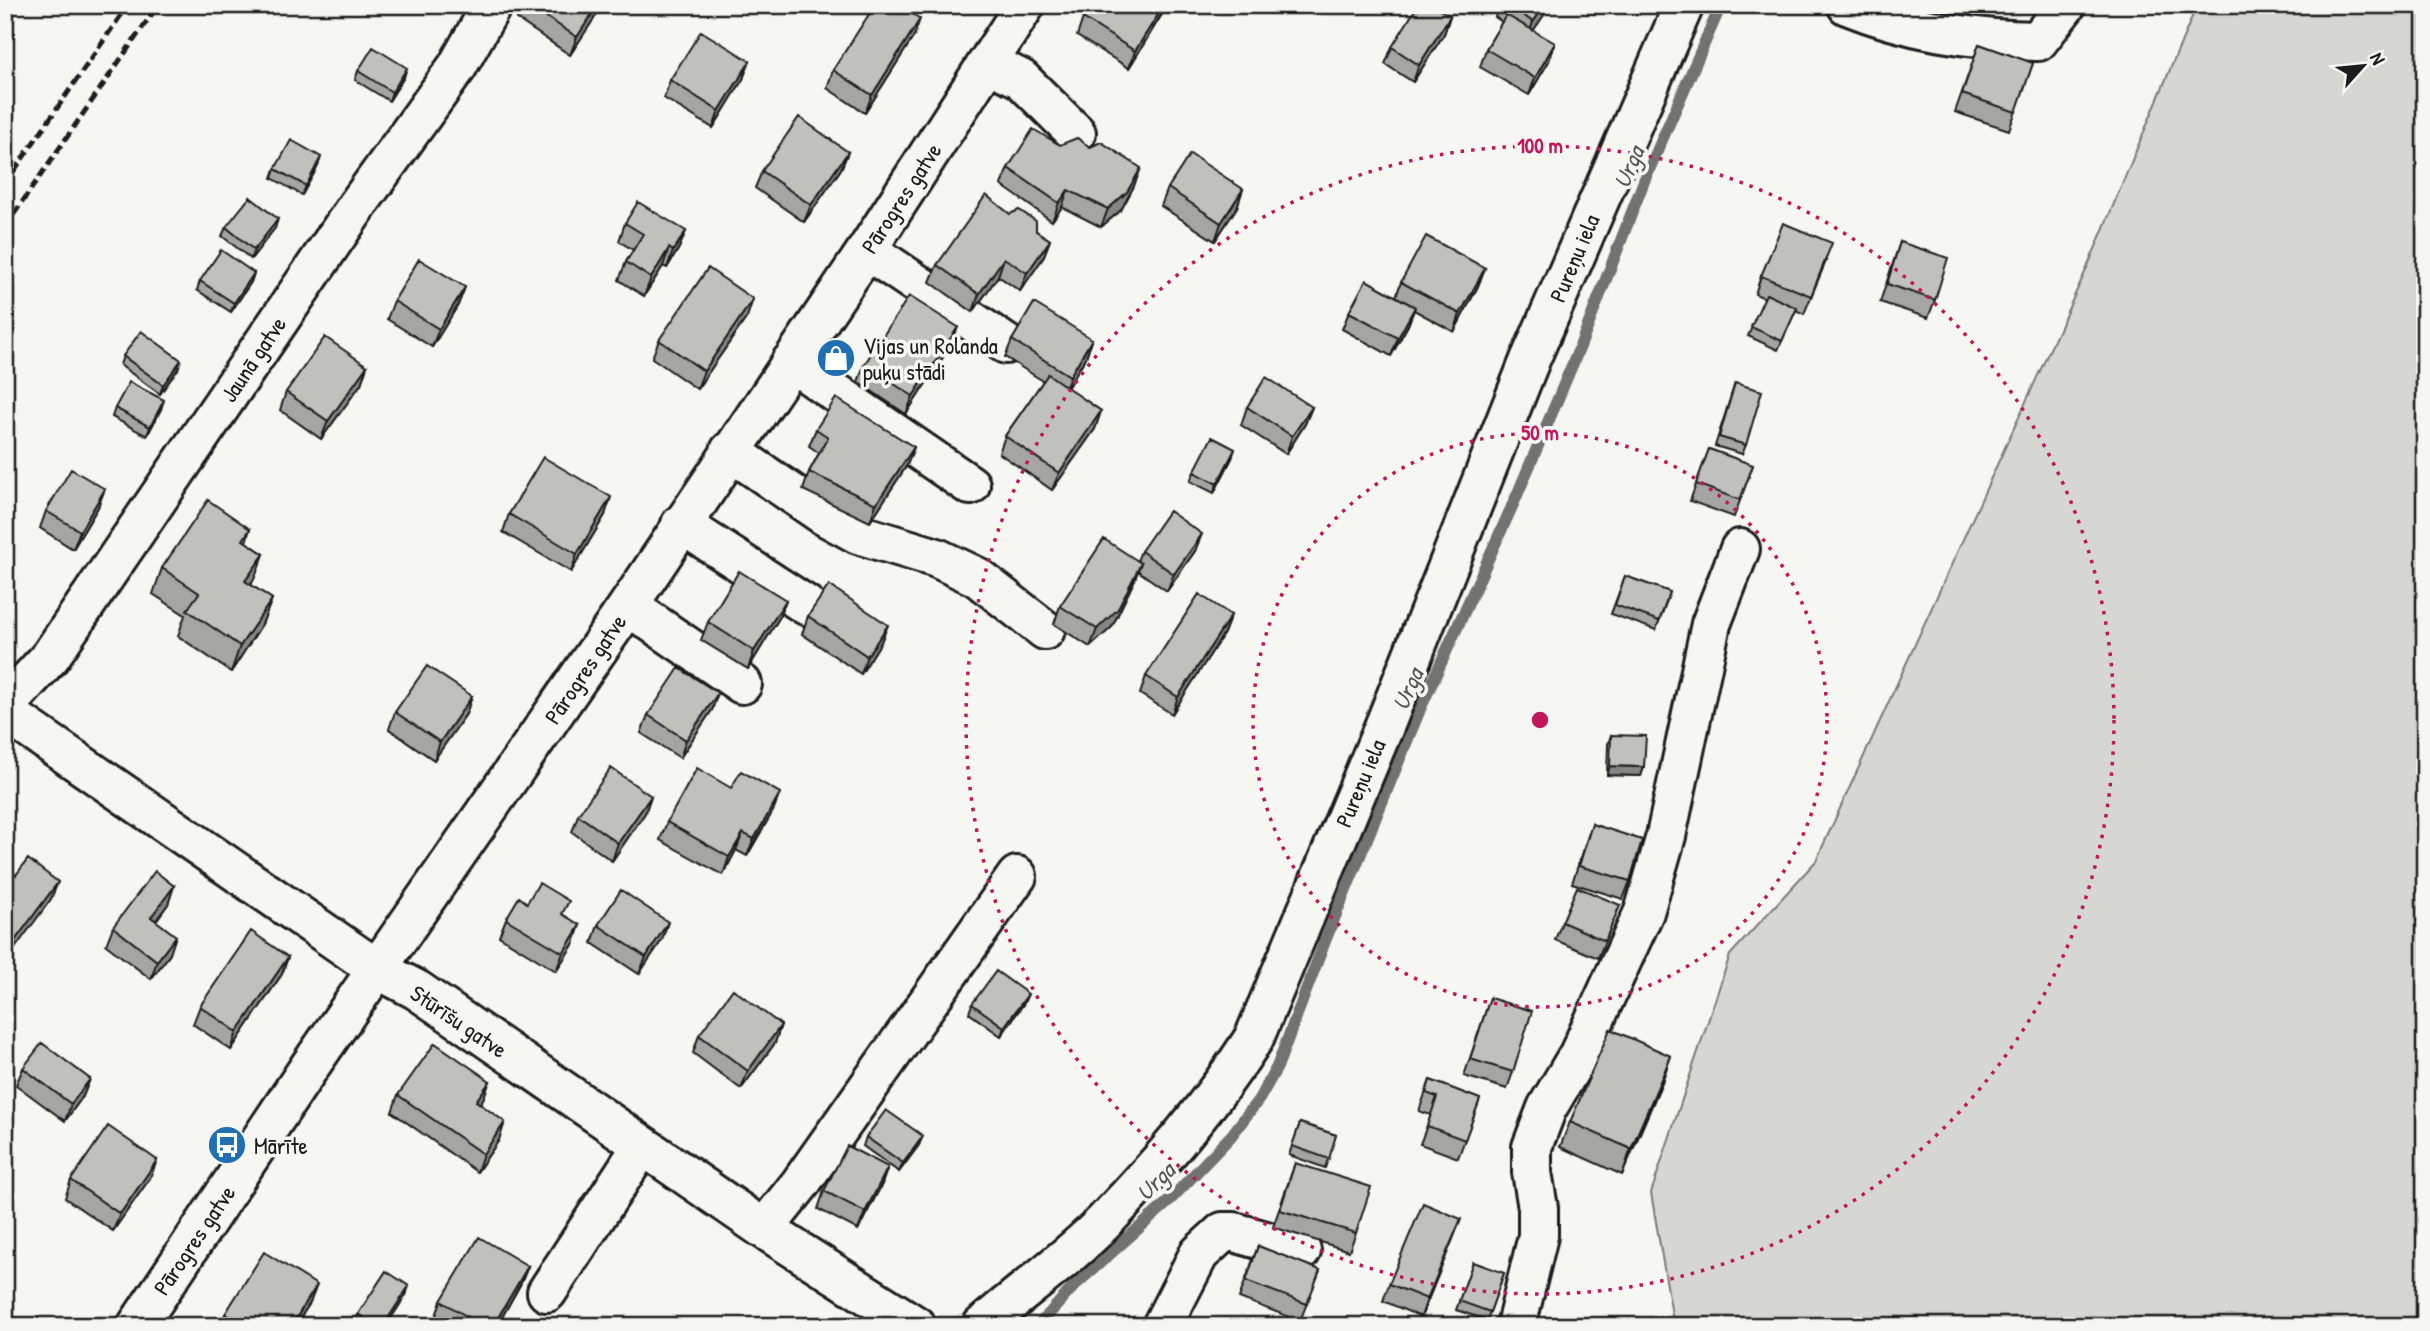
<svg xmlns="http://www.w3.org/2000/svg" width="2430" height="1331" viewBox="0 0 2430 1331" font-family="'Patrick Hand',sans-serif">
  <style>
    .green { fill: #d6d6d2; stroke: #797977; stroke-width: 2 }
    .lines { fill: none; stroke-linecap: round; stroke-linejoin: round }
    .stream { stroke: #727271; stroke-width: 12 }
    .minor-casing { stroke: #1c1c1c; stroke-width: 44 }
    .minor { stroke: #f6f6f2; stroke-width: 38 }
    .rail { stroke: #1c1c1c; stroke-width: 5; stroke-dasharray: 10 5; stroke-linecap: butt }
    .wall { fill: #a5a5a3; stroke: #1c1c1c; stroke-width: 2 }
    .shaded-wall { fill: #868684; stroke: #1c1c1c; stroke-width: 2 }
    .building { fill: #c0c0bd; stroke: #1c1c1c; stroke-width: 2 }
    .ring { fill: none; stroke: #c2185b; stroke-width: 3.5; stroke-dasharray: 3.5 7 }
    .labels { text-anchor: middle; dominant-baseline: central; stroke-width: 7; stroke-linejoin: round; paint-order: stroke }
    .street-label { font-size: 23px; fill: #1c1c1c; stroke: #f6f6f2 }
    .poi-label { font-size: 23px; fill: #1c1c1c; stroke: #f6f6f2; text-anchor: start }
    .water-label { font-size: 24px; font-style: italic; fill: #565654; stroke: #f6f6f2 }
    .centre { fill: #c2185b; stroke: #f6f6f2; stroke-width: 3.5 }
    .ring-label { font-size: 21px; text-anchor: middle; font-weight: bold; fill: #c2185b; stroke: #f6f6f2; stroke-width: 7; stroke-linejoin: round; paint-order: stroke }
  </style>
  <rect width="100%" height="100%" fill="#f6f6f2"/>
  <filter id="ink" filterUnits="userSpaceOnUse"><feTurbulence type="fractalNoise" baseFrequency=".0143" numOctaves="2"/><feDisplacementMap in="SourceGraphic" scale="14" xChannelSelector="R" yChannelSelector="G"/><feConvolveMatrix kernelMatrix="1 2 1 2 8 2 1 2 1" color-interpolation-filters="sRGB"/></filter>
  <g filter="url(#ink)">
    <!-- green -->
    <path class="green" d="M2197 5H2425V1326H1674L1651 1193 1730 955 1816 861 2087 268Z"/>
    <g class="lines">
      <!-- stream -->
      <path class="stream" d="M1038 1326 1075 1285 1167 1203 1231 1136 1259 1099 1277 1067 1325 941 1421 707 1515 500 1579 349 1644 181 1721 5"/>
      <!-- minor casing -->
      <g class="minor-casing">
        <path id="minor" d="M1847 5C1909 30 1971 40 2038 41L2066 5
          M990 64 1021 79 1076 133
          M867 250 1006 344
          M791 362 970 485
          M730 451 825 516 858 534 937 558 977 577 1045 630
          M681 524 806 605
          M628 606 742 684
          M5 706 50 657 359 203 457 67 492 5
          M5 712 377 969 417 990 764 1229 916 1326
          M764 1229 800 1184 1017 876
          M547 1292 642 1146
          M137 1326 310 1066 628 606 867 250 1025 5
          M982 1326C1022 1291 1068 1259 1105 1221 1160 1163 1211 1105 1254 1038L1386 722 1530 360 1684 5
          M1162 1326 1199 1254 1223 1232H1234L1301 1251
          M1516 1326 1538 1236V1208L1532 1172V1147L1547 1108 1579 1054 1644 912 1666 836 1711 624 1740 549"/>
      </g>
      <!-- minor -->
      <use href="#minor" class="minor"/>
      <!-- rail -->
      <path class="rail" d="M5 184 128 5
        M5 227 158 5"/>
    </g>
    <!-- wall -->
    <path class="wall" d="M522 5H603L570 55 517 19Z
      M1290 5H1309L1305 13Z
      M1499 5H1551L1533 30 1549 61 1529 95 1480 67 1486 49 1502 22 1495 17Z
      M1166 8 1129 68 1077 36 1083 18Z
      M1450 16 1444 34 1413 82 1385 64 1392 47Z
      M914 36 865 113 827 88 833 70Z
      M1979 44 2033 63 2009 130 1955 112Z
      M358 71 404 77 389 101 355 80Z
      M743 79 713 128 664 98 670 80Z
      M1060 145 1134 186 1121 210 1101 227 1062 207 1052 221 1001 185 1008 168Z
      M848 152 841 169 804 222 755 188 762 171Z
      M318 166 302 195 272 178 275 169Z
      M1168 188 1243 189 1237 207 1215 241 1161 206Z
      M1010 214 1050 240 1043 258 1020 291 998 276 973 312 930 282 937 265Z
      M625 223 686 231 679 248 667 268 663 266 644 296 619 280 626 262 633 250 619 241Z
      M226 227 275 228 251 259 222 236Z
      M1900 242 1935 300 1928 318 1880 302Z
      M1826 261 1804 314 1796 310 1778 350 1748 336 1765 298 1755 294 1761 276Z
      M1485 268 1478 286 1454 332 1414 310 1408 325 1391 356 1342 329 1349 312 1396 297 1401 282Z
      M254 273 251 282 231 312 197 290 200 281Z
      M465 287 458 305 432 347 387 319 394 301Z
      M747 317 697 389 652 358 659 340Z
      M1092 339 1086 357 1067 388 1101 411 1095 429 1052 490 999 453 1005 436 1043 381 1005 357 1012 340Z
      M951 345 906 414 858 382 864 365Z
      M123 356 178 369 160 394 120 365Z
      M367 366 361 384 321 439 280 410 286 392Z
      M1735 383 1746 445 1742 454 1715 446Z
      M1247 407H1312L1305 424 1286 454 1241 425Z
      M115 408 161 409 147 436 112 417Z
      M816 429 914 447 907 465 870 522 803 490 809 472 819 453 809 446Z
      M1709 449 1753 465 1734 517 1690 501Z
      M1232 458 1214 493 1190 481 1194 472Z
      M98 507 73 549 40 528 46 511Z
      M509 514 605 515 571 572 503 532Z
      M250 529 246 542 264 554 254 579 251 585 272 599 262 624 231 672 178 636 185 615 153 594 162 568Z
      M1141 551H1195L1167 591 1138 571 1134 581 1112 627 1090 647 1054 624 1060 606 1137 561Z
      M1625 576 1670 592 1656 630 1611 614Z
      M786 600 779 618 748 669 701 640 708 622Z
      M1231 615 1224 633 1172 714 1140 694 1146 676Z
      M808 616 881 642 861 674 802 634Z
      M472 696 466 714 434 760 389 729 395 712Z
      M712 710 680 758 641 733 648 715Z
      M1611 735 1644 767 1641 776 1607 775 1608 744Z
      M651 796 645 813 612 861 572 832 578 815Z
      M773 811 747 856 736 850 723 875 660 840 667 822Z
      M1592 824 1630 881 1623 899 1572 883Z
      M174 886 168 904 156 921 170 954 151 979 106 945 113 927Z
      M527 903 564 915 574 943 556 971 499 936 506 919Z
      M1620 905 1598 958 1555 940 1562 922Z
      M598 925 662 940 639 974 592 943Z
      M288 957 282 974 231 1050 193 1024 200 1006Z
      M1490 998 1513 1072 1507 1089 1464 1076Z
      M1024 1003 1001 1036 969 1013 972 1004Z
      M699 1035 775 1043 741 1089 693 1053Z
      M23 1068 90 1079 83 1096 65 1121 16 1085Z
      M1430 1080 1480 1099 1458 1158 1420 1144 1431 1115 1419 1111Z
      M490 1081 483 1099 480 1104 499 1140 477 1172 392 1112 398 1095Z
      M1662 1082 1622 1175 1560 1147 1570 1122Z
      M1300 1123 1336 1135 1325 1168 1289 1155Z
      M866 1137 919 1145 899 1172 863 1146Z
      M157 1160 150 1178 113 1231 65 1198 71 1180Z
      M1295 1163 1356 1233 1349 1251 1273 1227Z
      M882 1184 858 1230 818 1209 824 1191Z
      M1454 1236 1421 1317 1383 1301 1389 1284Z
      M1258 1246 1320 1270 1300 1321 1239 1298Z
      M1473 1262 1504 1273 1487 1320 1456 1310Z
      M528 1266 521 1283 497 1326H446L435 1319 441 1301Z
      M406 1295 386 1326H360L355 1323 358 1314Z
      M310 1303 295 1326H221L225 1314Z"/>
    <!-- shaded-wall -->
    <path class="shaded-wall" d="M598 5H603L570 55 577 37Z
      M1164 5H1167L1129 68 1135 51Z
      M1545 5H1551L1527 40 1533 22Z
      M1450 16 1444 34 1413 82 1419 65Z
      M920 19 914 36 865 113 872 95Z
      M1555 43 1549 61 1529 95 1535 78Z
      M750 61 743 79 713 128 719 111Z
      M407 68 404 77 389 101 392 92Z
      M848 152 841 169 804 222 811 205Z
      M321 157 318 166 302 195 306 186Z
      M1141 168 1134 186 1121 210 1101 227 1108 209Z
      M1243 189 1237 207 1215 241 1221 223Z
      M1068 190 1062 207 1052 221 1059 203Z
      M278 219 275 228 251 259 254 250Z
      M686 231 679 248 667 268 673 251Z
      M1050 240 1043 258 1020 291 1027 273Z
      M669 248 663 266 644 296 651 278Z
      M1004 258 998 276 973 312 979 294Z
      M1485 268 1478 286 1454 332 1460 314Z
      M254 273 251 282 231 312 234 303Z
      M465 287 458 305 432 347 439 329Z
      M753 299 747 317 697 389 704 371Z
      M1415 307 1408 325 1391 356 1398 338Z
      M958 327 951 345 906 414 913 396Z
      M1092 339 1086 357 1064 393 1070 376Z
      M181 360 178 369 160 394 163 385Z
      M367 366 361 384 321 439 328 421Z
      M164 400 161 409 147 436 150 427Z
      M1312 407 1305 424 1286 454 1292 436Z
      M1101 411 1095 429 1052 490 1059 473Z
      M914 447 907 465 870 522 876 504Z
      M1235 449 1232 458 1214 493 1217 484Z
      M105 489 98 507 73 549 80 531Z
      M611 497 605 515 571 572 577 554Z
      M1202 534 1195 551 1167 591 1174 574Z
      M264 554 254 579 236 607 245 581Z
      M1141 563 1134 581 1112 627 1090 647 1097 629Z
      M272 599 262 624 231 672 240 646Z
      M786 600 779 618 748 669 754 651Z
      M1231 615 1224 633 1172 714 1178 697Z
      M888 625 881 642 861 674 867 656Z
      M718 693 712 710 680 758 686 740Z
      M472 696 466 714 434 760 440 742Z
      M1610 766 1644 767 1641 776 1607 775Z
      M780 793 773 811 747 856 754 839Z
      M651 796 645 813 612 861 618 843Z
      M743 833 736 850 723 875 729 857Z
      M58 882 51 899 5 962V954Z
      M174 886 168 904 145 935 151 917Z
      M668 922 662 940 639 974 646 957Z
      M580 925 574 943 556 971 563 953Z
      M176 936 170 954 151 979 157 961Z
      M288 957 282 974 231 1050 237 1032Z
      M1028 994 1024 1003 1001 1036 1004 1027Z
      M781 1025 775 1043 741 1089 748 1071Z
      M1671 1056 1662 1082 1622 1175 1631 1149Z
      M90 1079 83 1096 65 1121 71 1104Z
      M490 1081 483 1099 469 1119 476 1101Z
      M505 1122 499 1140 477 1172 483 1154Z
      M923 1136 919 1145 899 1172 903 1163Z
      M157 1160 150 1178 113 1231 120 1214Z
      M888 1167 882 1184 858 1230 865 1212Z
      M1461 1219 1454 1236 1421 1317 1427 1299Z
      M528 1266 521 1283 497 1326H493Z
      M317 1285 310 1303 295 1326H291Z
      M409 1286 406 1295 386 1326H383Z"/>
    <!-- building -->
    <path class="building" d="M528 5H598L577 37Z
      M875 5H900L920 19 872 95 833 70Z
      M1091 5H1164L1135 51 1083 18Z
      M1418 5H1433L1450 16 1419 65 1392 47Z
      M1509 5H1545L1533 22Z
      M1506 15 1555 43 1535 78 1486 49Z
      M701 31 750 61 719 111 670 80Z
      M1979 44 2033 63 2016 112 1962 94Z
      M373 47 407 68 392 92 358 71Z
      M799 117 848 152 811 205 762 171Z
      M1033 129 1060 145 1077 138 1090 147 1101 142 1141 168 1127 192 1108 209 1068 190 1059 203 1008 168Z
      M291 140 321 157 306 186 275 169Z
      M1190 154 1243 189 1221 223 1168 188Z
      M986 195 1010 214 1019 210 1036 221V231L1050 240 1027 273 1004 258 979 294 937 265Z
      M250 197 278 219 254 250 226 227Z
      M638 202 686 231 673 251 669 248 651 278 626 262 643 234 625 223Z
      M1783 223 1832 243 1811 296 1761 276Z
      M1426 236 1485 268 1460 314 1401 282Z
      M1900 242 1948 258 1935 300 1887 284Z
      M221 250 254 273 234 303 200 281Z
      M419 259 465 287 439 329 394 301Z
      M708 268 753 299 704 371 659 340Z
      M1366 280 1415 307 1398 338 1349 312Z
      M1766 294 1797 308 1782 341 1751 327Z
      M909 296 958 327 913 396 864 365Z
      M1034 303 1092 339 1070 376 1012 340Z
      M141 331 181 360 163 385 123 356Z
      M325 337 367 366 328 421 286 392Z
      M1048 374 1101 411 1059 473 1005 436Z
      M1266 377 1312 407 1292 436 1247 407Z
      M129 382 164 400 150 427 115 408Z
      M1735 383 1762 391 1746 445 1719 437Z
      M836 398 914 447 876 504 809 472 828 437 816 429Z
      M1212 437 1235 449 1217 484 1194 472Z
      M1709 449 1753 465 1740 500 1696 484Z
      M543 457 611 497 577 554 509 514Z
      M71 469 105 489 80 531 46 511Z
      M208 500 250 529 243 540 264 554 245 581 272 599 240 646 187 610 199 593 162 568Z
      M1169 511 1202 534 1174 574 1141 551Z
      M1104 539 1141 563 1118 609 1097 629 1060 606Z
      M739 571 786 600 754 651 708 622Z
      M1625 576 1670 592 1659 621 1615 605Z
      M829 585 888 625 867 656 808 616Z
      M1199 594 1231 615 1178 697 1146 676Z
      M427 666 472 696 440 742 395 712Z
      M679 668 718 693 686 740 648 715Z
      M1611 735 1646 736 1644 767 1610 766Z
      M611 768 651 796 618 843 578 815Z
      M697 768 731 788 741 771 780 793 754 839 743 833 729 857 667 822Z
      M1592 824 1642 840 1630 881 1579 866Z
      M28 859 58 882 5 954V867L16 875Z
      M155 871 174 886 151 917 176 936 157 961 113 927Z
      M539 883 569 901 562 914 580 925 563 953 506 919 519 897 527 903Z
      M1577 887 1620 905 1605 941 1562 922Z
      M621 890 668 922 646 957 598 925Z
      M251 931 288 957 237 1032 200 1006Z
      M996 971 1028 994 1004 1027 972 1004Z
      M733 989 781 1025 748 1071 699 1035Z
      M1490 998 1532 1011 1513 1072 1470 1059Z
      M1610 1029 1671 1056 1631 1149 1570 1122Z
      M42 1043 90 1079 71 1104 23 1068Z
      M435 1043 490 1081 476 1101 505 1122 483 1154 398 1095Z
      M1430 1080 1480 1099 1465 1140 1427 1126 1437 1097 1426 1093Z
      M886 1110 923 1136 903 1163 866 1137Z
      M1300 1123 1336 1135 1329 1159 1292 1146Z
      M108 1126 157 1160 120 1214 71 1180Z
      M847 1146 888 1167 865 1212 824 1191Z
      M1295 1163 1371 1187 1356 1233 1280 1210Z
      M1423 1203 1461 1219 1427 1299 1389 1284Z
      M479 1237 528 1266 493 1326H483L441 1301Z
      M1258 1246 1320 1270 1307 1304 1246 1281Z
      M264 1252 317 1285 291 1326H244L225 1314Z
      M1473 1262 1504 1273 1490 1312 1459 1301Z
      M386 1271 409 1286 383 1326H376L358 1314Z"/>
  </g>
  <!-- distance rings -->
  <g class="ring">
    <circle cx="1540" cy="720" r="287"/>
    <circle cx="1540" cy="720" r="574"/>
  </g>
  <!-- icons -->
  <defs>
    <g id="shop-disc" transform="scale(2.0125)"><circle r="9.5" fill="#1f6fb2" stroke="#f6f6f2"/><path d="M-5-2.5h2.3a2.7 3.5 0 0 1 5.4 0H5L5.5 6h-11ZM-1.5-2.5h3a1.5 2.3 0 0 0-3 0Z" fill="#fff"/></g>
    <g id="bus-disc" transform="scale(2.0125)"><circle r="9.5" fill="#1f6fb2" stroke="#f6f6f2"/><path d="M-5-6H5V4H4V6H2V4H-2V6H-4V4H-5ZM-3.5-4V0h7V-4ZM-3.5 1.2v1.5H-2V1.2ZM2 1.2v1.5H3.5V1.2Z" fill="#fff"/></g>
  </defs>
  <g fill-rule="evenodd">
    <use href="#shop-disc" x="836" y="358"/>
    <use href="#bus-disc" x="227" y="1145"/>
  </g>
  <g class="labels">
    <!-- street labels -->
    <g class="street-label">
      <text transform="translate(901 198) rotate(-57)">Pārogres gatve</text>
      <text transform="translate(1574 258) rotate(-67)">Pureņu iela</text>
      <text transform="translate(253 359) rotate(-56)">Jaunā gatve</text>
      <text transform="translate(585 669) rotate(-56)">Pārogres gatve</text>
      <text transform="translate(1360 783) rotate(-67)">Pureņu iela</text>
      <text transform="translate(459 1021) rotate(34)">Stūrīšu gatve</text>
      <text transform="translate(194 1240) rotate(-56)">Pārogres gatve</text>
    </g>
    <!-- poi labels -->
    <g class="poi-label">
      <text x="863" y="345">Vijas un Rolanda<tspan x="863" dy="26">puķu stādi</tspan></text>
      <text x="254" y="1145">Mārīte</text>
    </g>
    <!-- water labels -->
    <g class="water-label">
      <text transform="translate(1628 167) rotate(-67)">Urga</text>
      <text transform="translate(1407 689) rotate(-66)">Urga</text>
      <text transform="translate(1155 1181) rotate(-45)">Urga</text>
    </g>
  </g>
  <circle cx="1540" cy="720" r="10" class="centre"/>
  <g class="ring-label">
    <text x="1540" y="153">100 m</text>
    <text x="1540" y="440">50 m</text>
  </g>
  <!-- margin -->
  <rect width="2430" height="1331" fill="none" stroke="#f6f6f2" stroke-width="28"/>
  <rect x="14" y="14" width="2402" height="1303" fill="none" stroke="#1c1c1c" stroke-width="2.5" filter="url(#ink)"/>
  <!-- north arrow -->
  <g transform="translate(2363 66) rotate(63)" stroke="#f6f6f2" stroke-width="5" paint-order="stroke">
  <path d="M0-5L12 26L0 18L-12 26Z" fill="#1c1c1c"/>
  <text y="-10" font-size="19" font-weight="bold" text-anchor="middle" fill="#1c1c1c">N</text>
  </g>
</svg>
